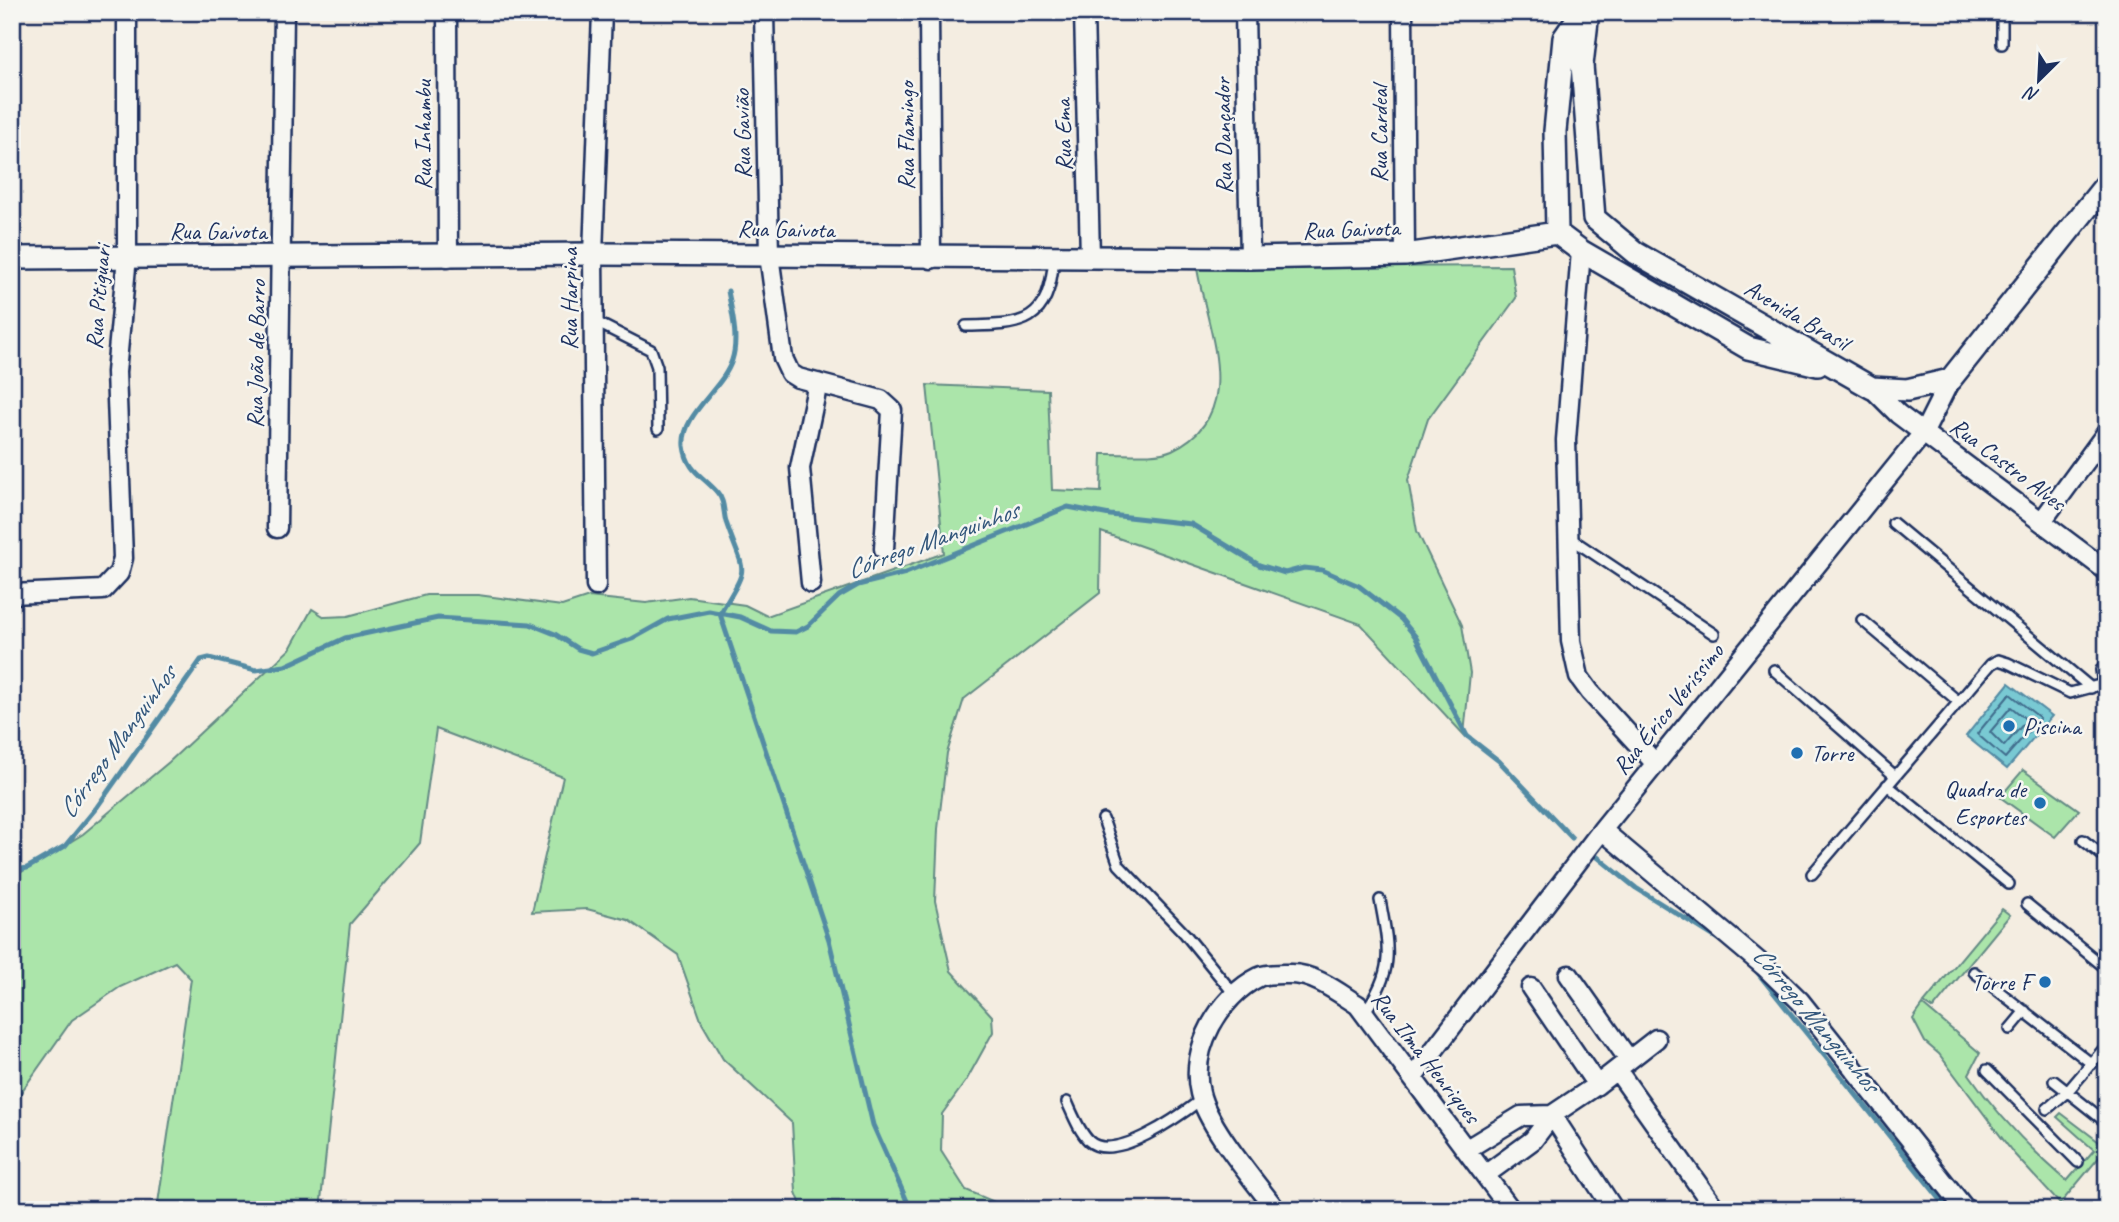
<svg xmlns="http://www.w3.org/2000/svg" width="2119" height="1222" viewBox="0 0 2119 1222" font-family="Caveat,sans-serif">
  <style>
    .green { fill: #abe5aa; stroke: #638a84; stroke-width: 2 }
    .water { fill: #79c9d3; stroke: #538ba4; stroke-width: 2 }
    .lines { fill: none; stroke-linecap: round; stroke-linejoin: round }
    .shore { stroke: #416d8d; stroke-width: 2 }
    .stream { stroke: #538ba4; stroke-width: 5 }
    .service-casing { stroke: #1b2f5e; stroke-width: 14 }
    .minor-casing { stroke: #1b2f5e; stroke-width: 23 }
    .tertiary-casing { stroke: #1b2f5e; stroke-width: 26 }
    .service { stroke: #f6f6f2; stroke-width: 9 }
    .minor { stroke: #f6f6f2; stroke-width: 18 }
    .tertiary { stroke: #f6f6f2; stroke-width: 21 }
    .poi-dot { fill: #1f6fb2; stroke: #f6f6f2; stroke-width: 2.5 }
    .labels { text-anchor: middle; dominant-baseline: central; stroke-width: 5; stroke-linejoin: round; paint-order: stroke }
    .street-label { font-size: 24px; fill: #1b2f5e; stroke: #f6f6f2 }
    .poi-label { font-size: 24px; fill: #1b2f5e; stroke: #f6f6f2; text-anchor: start }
    .water-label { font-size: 26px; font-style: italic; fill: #32567b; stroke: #f6f6f2 }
  </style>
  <rect width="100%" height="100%" fill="#f4ede1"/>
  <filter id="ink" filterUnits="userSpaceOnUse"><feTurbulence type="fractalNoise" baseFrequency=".0143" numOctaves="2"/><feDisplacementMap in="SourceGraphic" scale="14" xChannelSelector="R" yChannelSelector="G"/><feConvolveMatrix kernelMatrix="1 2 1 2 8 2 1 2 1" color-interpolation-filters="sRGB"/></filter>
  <g filter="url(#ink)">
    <!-- green -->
    <path class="green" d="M1511 266 1516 298 1428 419 1408 480 1417 531 1462 625 1470 673 1464 735 1361 624 1101 532 1100 593 964 699 947 753 938 829 935 901 951 971 992 1016 993 1032 966 1081 942 1114 941 1151 966 1190 999 1204 1027 1205 1042 1210H803L796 1192 792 1123 723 1059 702 1023 678 955 628 920 587 909 532 912 563 777 436 729 420 843 350 924 320 1210H157L191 979 175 962 120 987 72 1020 12 1105V878L83 834 169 762 290 649 312 609 325 617 348 616 426 595H478L562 606 589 597 646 603 689 597 745 605 767 616 944 553 927 385 1048 390 1052 490 1101 492 1102 454C1122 453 1154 458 1172 450 1249 414 1207 331 1197 268Z
      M2023 770 2079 810 2055 837 2000 797Z
      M2002 909 2010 915 1933 1009 1924 1003Z
      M1923 1005 1980 1053 1969 1074C1997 1115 2029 1148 2067 1181L2094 1150 2057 1117 2061 1113 2107 1148 2060 1204 2014 1154 1939 1054 1925 1042 1913 1019Z"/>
    <!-- water -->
    <path class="water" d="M2009 683 2052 716 2007 769 1966 736Z"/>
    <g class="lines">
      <!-- shore -->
      <path class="shore" d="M2010 694 2040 718 2005 758 1977 734Z
        M2011 707 2027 720 2004 746 1990 732Z"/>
      <!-- stream -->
      <path class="stream" d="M720 614 829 940 873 1125 911 1210
        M720 614C751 561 745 578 726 522 723 511 725 501 717 492 703 476 687 471 684 446 681 414 723 389 732 360 739 339 732 313 728 291
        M1595 855 1636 888 1724 943
        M12 871 27 868 65 846 97 807 201 660 209 658 256 670 285 666 345 638 438 618 530 624 555 634 578 649 592 653 632 639 668 619 709 611 740 617 771 631 796 632 808 626 839 596 858 585 906 573 1068 507 1110 515 1191 524 1259 565 1285 573 1304 568 1322 570 1359 586 1401 619 1415 636 1467 736 1499 761 1572 838
        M1753 967 1949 1210"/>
      <!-- service casing -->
      <g class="service-casing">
        <path id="service" d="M2002 44V12
          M594 321 651 350 657 367 658 429
          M966 326C1025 325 1048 324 1054 258
          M1893 523 2091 688
          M1570 538 1714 634
          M1862 620 1959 702
          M1774 670 1895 776
          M2103 685 2101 670 2107 660
          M1887 785 2009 884
          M1103 819 1119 865 1185 934 1234 994
          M2083 840 2107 859
          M1812 874 1991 664 1998 660 2008 663 2070 693 2107 683
          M2027 904 2107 969
          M1974 972 2092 1064
          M1364 1013C1395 970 1389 949 1380 900
          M2010 1029 2025 1011
          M1987 1070 2078 1162
          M2054 1081 2107 1123
          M1067 1102C1073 1115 1079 1131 1089 1141 1114 1164 1181 1115 1202 1099
          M2047 1109 2068 1091 2107 1045"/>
      </g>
      <!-- minor casing -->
      <g class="minor-casing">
        <path id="minor" d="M447 12 448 257
          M764 12 769 255 783 358 790 373 798 378 881 400 892 410 884 549
          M929 12 931 259
          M1084 12 1090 257
          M1245 12 1250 258
          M1403 12 1405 255
          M1581 251 1566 440 1571 641 1579 677 1590 692 1655 763
          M1872 388 1898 414 2107 571
          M2042 521 2107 432
          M277 528 284 12
          M811 583 800 468 818 383
          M596 586 593 254 602 12
          M12 594 103 590 119 573 123 558 116 372 127 257V12
          M1602 830 1765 967 1800 1001 1966 1210
          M1569 975 1629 1060
          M1531 988 1597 1085
          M1617 1070 1716 1210
          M1414 1076 1602 830 1924 432 1950 380
          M1552 1115 1614 1210
          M1467 1149 1521 1116 1552 1115
          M1485 1175 1533 1140 1552 1115 1597 1085 1656 1039
          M1276 1210C1254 1180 1208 1127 1200 1093 1189 1049 1220 996 1259 977 1267 973 1282 974 1291 974 1315 974 1339 993 1358 1005L1511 1210"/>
      </g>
      <!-- tertiary casing -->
      <g class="tertiary-casing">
        <path id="tertiary" d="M1582 12 1564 38 1555 131 1557 233 1581 251 1748 348 1818 365
          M1588 12 1582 65 1594 218 1636 253 1872 388 1907 390 1950 380 2107 183
          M12 258 593 254 1250 258 1405 255 1557 233"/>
      </g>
      <!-- service -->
      <use href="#service" class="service"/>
      <!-- minor -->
      <use href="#minor" class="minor"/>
      <!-- tertiary -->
      <use href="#tertiary" class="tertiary"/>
    </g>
  </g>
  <!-- markers -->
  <g class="poi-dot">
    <circle cx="2009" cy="726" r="7"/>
    <circle cx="1797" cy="753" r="7"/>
    <circle cx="2040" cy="803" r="7"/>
    <circle cx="2045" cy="982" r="7"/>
  </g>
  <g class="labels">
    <!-- street labels -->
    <g class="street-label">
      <text transform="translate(742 134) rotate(-91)">Rua Gavião</text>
      <text transform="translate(1379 134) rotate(-90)">Rua Cardeal</text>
      <text transform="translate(423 135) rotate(-90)">Rua Inhambu</text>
      <text transform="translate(1063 135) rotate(-91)">Rua Ema</text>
      <text transform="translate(906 136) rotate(-90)">Rua Flamingo</text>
      <text transform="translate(1223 136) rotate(-91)">Rua Dançador</text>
      <text transform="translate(786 229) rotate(1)">Rua Gaivota</text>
      <text transform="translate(1351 229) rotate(-2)">Rua Gaivota</text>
      <text x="218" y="231">Rua Gaivota</text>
      <text transform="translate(98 297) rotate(-85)">Rua Pitiguari</text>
      <text transform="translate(569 299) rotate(-90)">Rua Harpina</text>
      <text transform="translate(1797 315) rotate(30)">Avenida Brasil</text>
      <text transform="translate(256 354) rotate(-89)">Rua João de Barro</text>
      <text transform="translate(2008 464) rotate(37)">Rua Castro Alves</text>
      <text transform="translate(1668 709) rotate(-51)">Rua Érico Verissimo</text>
      <text transform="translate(1426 1057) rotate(52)">Rua Ilma Henriques</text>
    </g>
    <!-- poi labels -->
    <g class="poi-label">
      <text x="2023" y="726">Piscina</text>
      <text x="1811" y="753">Torre</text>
      <text x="2026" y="789" text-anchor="end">Quadra de<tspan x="2026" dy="28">Esportes</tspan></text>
      <text x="2031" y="982" text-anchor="end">Torre F</text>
    </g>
    <!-- water labels -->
    <g class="water-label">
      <text transform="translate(932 540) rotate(-20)">Córrego Manguinhos</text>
      <text transform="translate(117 742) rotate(-54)">Córrego Manguinhos</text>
      <text transform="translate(1816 1019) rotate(50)">Córrego Manguinhos</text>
    </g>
  </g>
  <!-- margin -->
  <rect width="2119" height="1222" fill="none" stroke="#f6f6f2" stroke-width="42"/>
  <rect x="21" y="21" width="2077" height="1180" fill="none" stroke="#1b2f5e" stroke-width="2.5" filter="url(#ink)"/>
  <!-- north arrow -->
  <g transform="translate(2039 80) rotate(204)" stroke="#f6f6f2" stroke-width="5" paint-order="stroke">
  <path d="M0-5L12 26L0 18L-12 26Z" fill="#1b2f5e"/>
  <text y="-10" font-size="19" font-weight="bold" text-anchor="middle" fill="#1b2f5e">N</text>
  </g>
</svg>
